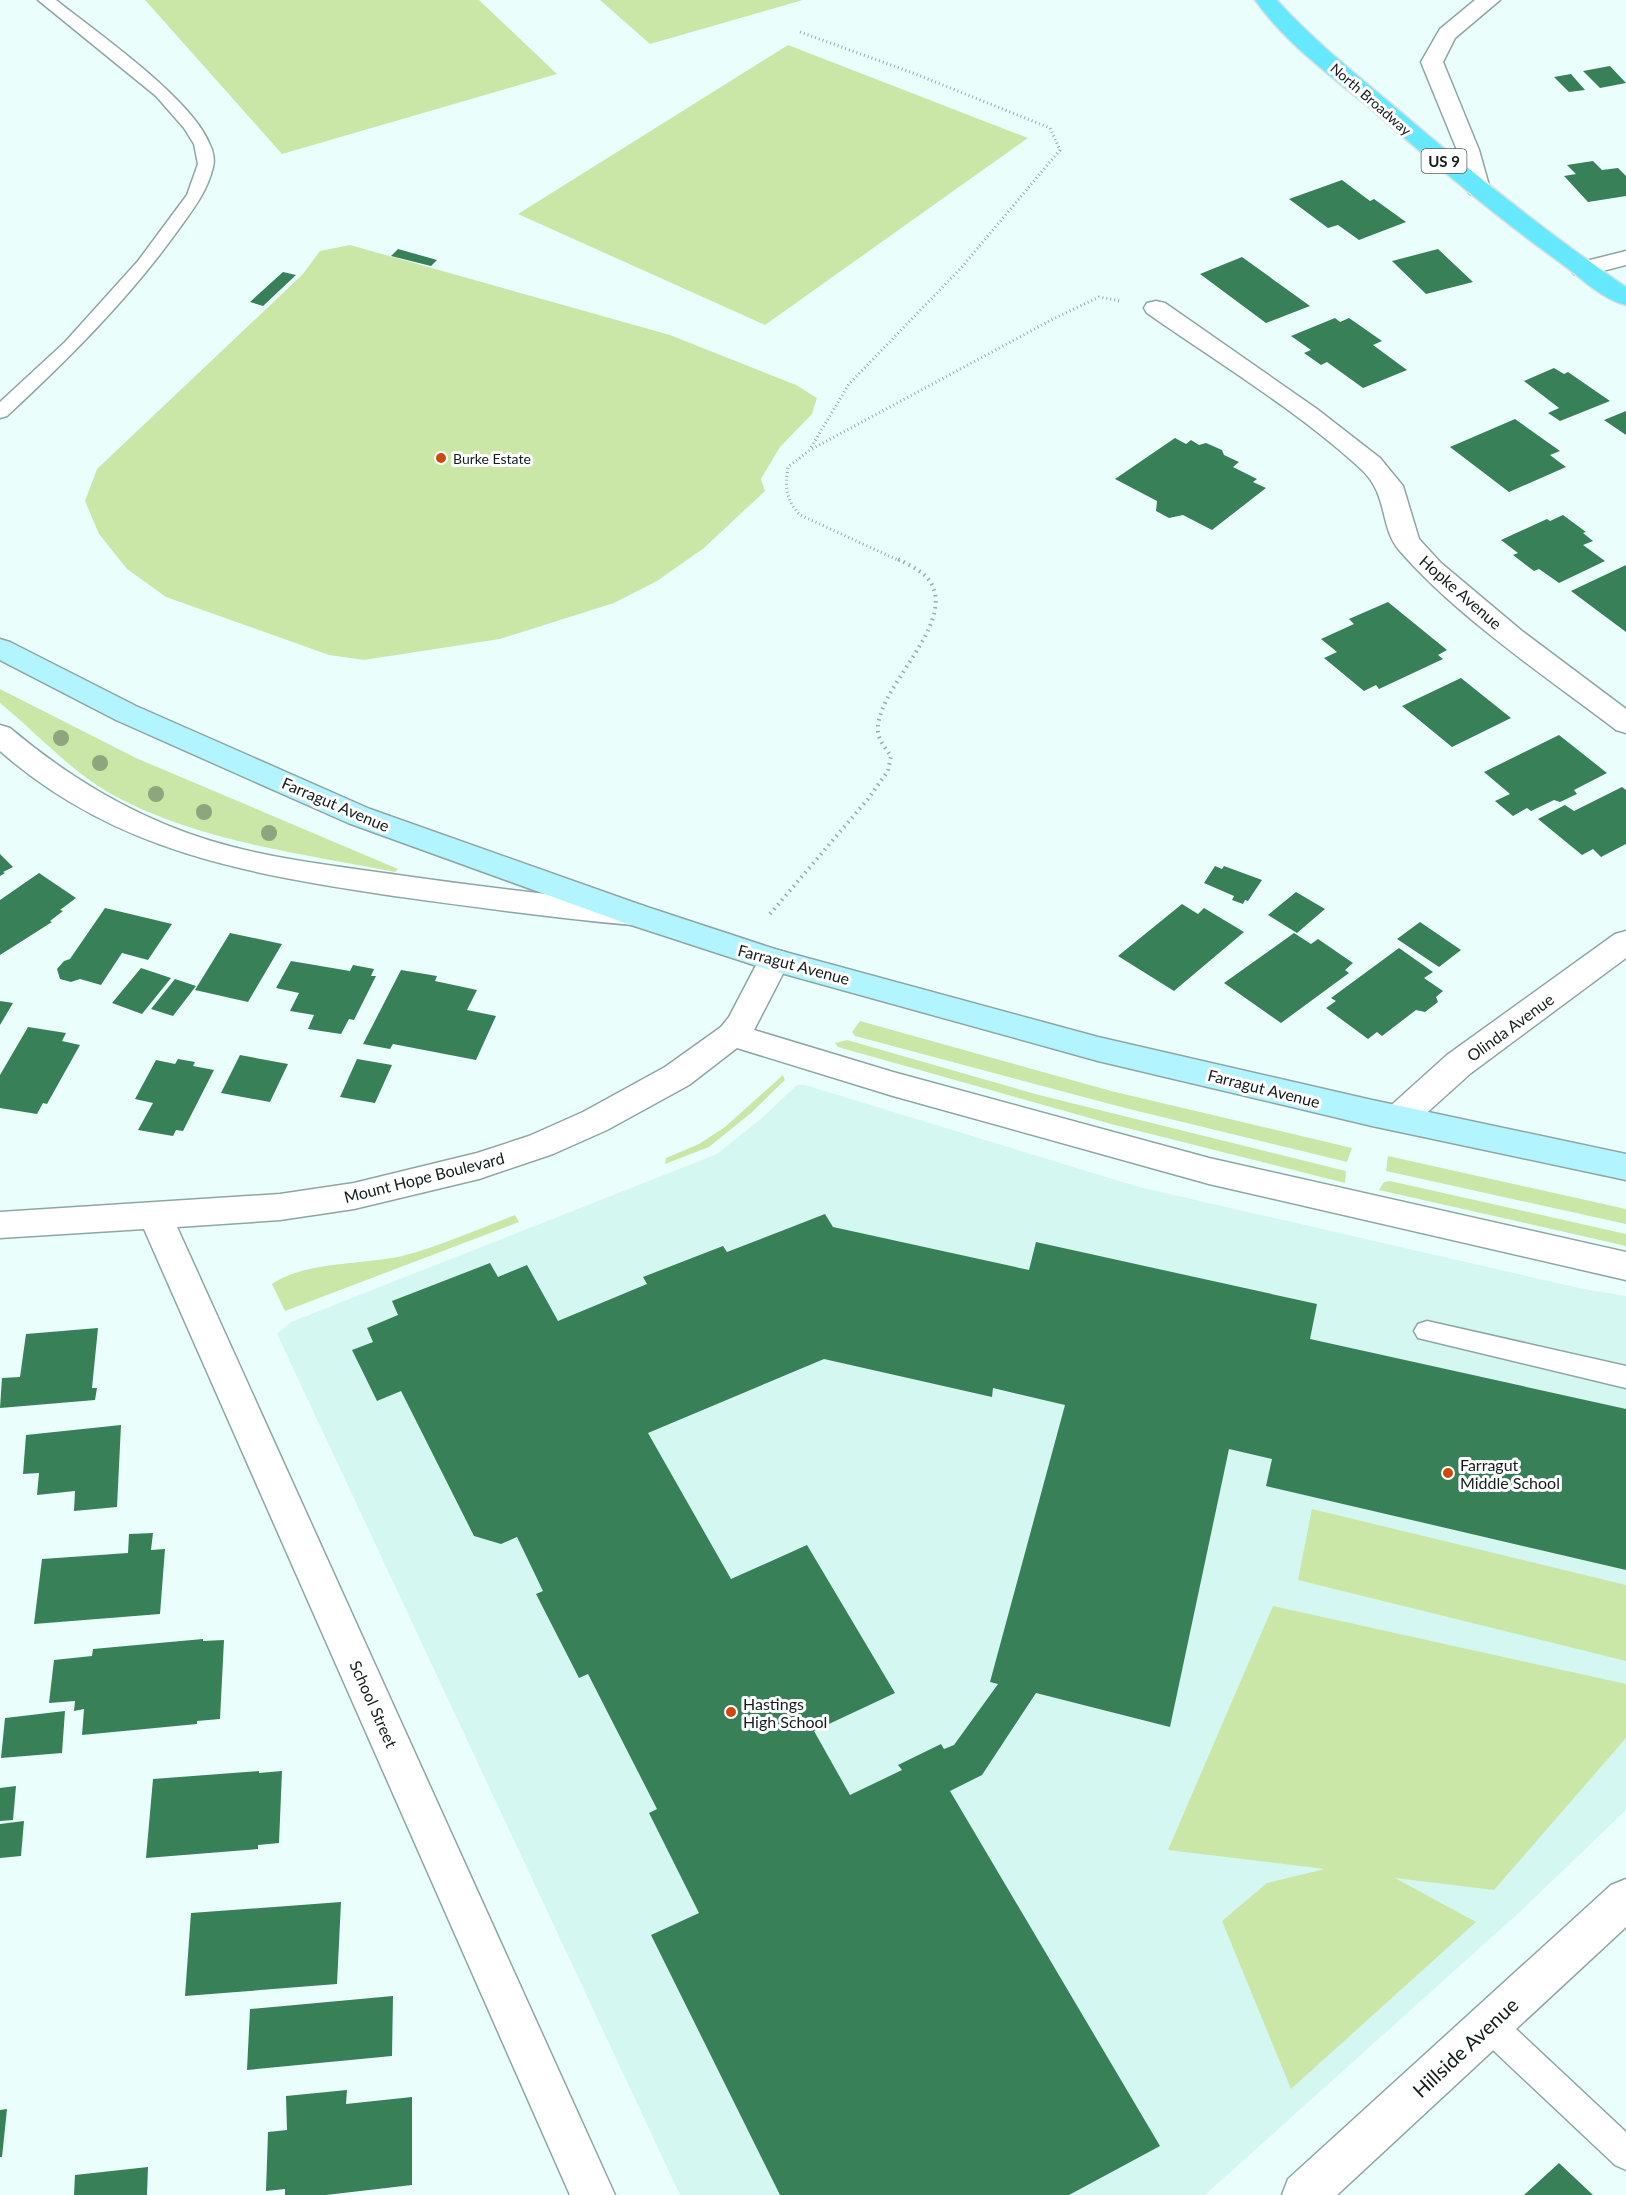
<svg xmlns="http://www.w3.org/2000/svg" width="1626" height="2195" viewBox="0 0 1626 2195" font-family="Lato,sans-serif">
  <style>
    .built { fill: #d4f7f2 }
    .green { fill: #cbe7a7 }
    .building { fill: #388058; fill-rule: evenodd }
    .lines { fill: none; stroke-linecap: round; stroke-linejoin: round }
    .lane-casing { stroke: #8ea6a3; stroke-width: 3 }
    .street-casing { stroke: #8ea6a3; stroke-width: 3 }
    .secondary-casing { stroke: #8ea6a3; stroke-width: 3 }
    .primary-casing { stroke: #dedfdf; stroke-width: 3 }
    .path-far1 { stroke: #9bacaa; stroke-width: 3; stroke-dasharray: 1 3; stroke-linecap: butt }
    .path { stroke: #9bacaa; stroke-width: 4; stroke-dasharray: 1.5 4.5; stroke-linecap: butt }
    .lane { fill: #fff; fill-rule: evenodd }
    .street { fill: #fff; fill-rule: evenodd }
    .secondary { fill: #b2f4ff; fill-rule: evenodd }
    .primary { fill: #66e9fe; fill-rule: evenodd }
    .tree { fill: #8ea57d }
    .poi-dot { fill: #cf490e; stroke: #fff; stroke-width: 2 }
    .labels { text-anchor: middle; dominant-baseline: central; stroke-width: 6; stroke-linejoin: round; paint-order: stroke }
    .far-street-label { font-size: 14px; fill: #141d1c; stroke: #fff }
    .far-poi-label { font-size: 14px; fill: #141d1c; stroke: #fff; text-anchor: start }
    .shield { fill: #fff; stroke: #5a6160; stroke-width: 1.5 }
    .shield-label { font-size: 15px; font-weight: bold; fill: #141d1c }
    .street-label { font-size: 16px; fill: #141d1c; stroke: #fff }
    .poi-label { font-size: 16px; fill: #141d1c; stroke: #fff; text-anchor: start }
    .near-street-label { font-size: 20px; fill: #141d1c; stroke: #fff }
  </style>
  <rect width="100%" height="100%" fill="#eafffc"/>
  <!-- built -->
  <path class="built" d="M797 1085H805L1139 1187 1579 1288 1626 1296V1810L1523 1909 1205 2195H680L277 1334 291 1322 717 1154 763 1117Z"/>
  <!-- green -->
  <path class="green" d="M145 0H479L557 74 282 154Z
    M600 0H803L650 44Z
    M788 45 1028 138 765 325 518 214Z
    M350 245 670 335 796 385 817 398 812 414 780 447 761 479 765 491 704 548 657 581 614 603 500 639 364 660 329 655 166 597 127 569 99 534 85 501 97 469 303 274 320 251Z
    M0 689 136 758 398 869 395 872C301 853 199 842 113 795 71 772 37 733 0 703Z
    M860 1021 1111 1091 1352 1148 1347 1162 1125 1108 855 1036 852 1032Z
    M847 1040 1039 1095 1346 1171 1345 1183 1111 1124 838 1047 835 1043Z
    M783 1075 785 1080 751 1113 709 1147 665 1164 666 1158 699 1144 725 1127Z
    M1388 1156 1626 1209V1224L1386 1171Z
    M1390 1181 1626 1234V1246L1379 1190 1384 1182Z
    M515 1215 519 1222 285 1311 272 1284C306 1261 362 1265 402 1256 441 1246 478 1229 515 1215Z
    M1312 1509 1626 1585V1661L1298 1580Z
    M1273 1606 1626 1684V1738L1494 1890 1395 1878 1476 1922 1291 2089 1222 1921 1267 1883 1325 1869 1168 1850Z"/>
  <!-- building -->
  <path class="building" d="M1610 66 1626 83 1600 88 1583 71Z
    M1571 74 1585 90 1569 92 1554 77Z
    M1593 161 1602 170 1618 168 1626 176V196L1588 202 1564 176 1576 174 1567 165Z
    M1342 180 1370 201 1374 199 1406 222 1359 240 1338 225 1328 228 1289 199Z
    M398 249 437 260 431 266 391 256Z
    M1438 249 1473 282 1426 294 1392 261Z
    M1242 257 1310 306 1266 323 1200 274Z
    M283 272 296 275 263 306 250 302Z
    M1335 318 1340 322 1349 318 1382 341 1373 345 1407 370 1363 388 1327 362 1321 365 1304 353 1311 350 1291 336Z
    M1554 368 1564 374 1568 372 1610 401 1560 421 1548 413 1559 408 1524 381Z
    M1626 411V435L1604 420Z
    M1515 419 1560 451 1550 455 1566 467 1509 492 1450 447Z
    M1175 438 1186 444 1191 440 1199 445 1206 443 1222 450 1224 455 1239 462 1233 467 1257 479 1253 482 1266 488 1212 530 1183 515 1169 518 1156 511 1157 501 1115 479Z
    M1563 515 1586 532 1583 533 1593 541 1583 545 1605 561 1559 583 1539 569 1534 571 1513 555 1518 553 1501 540 1547 519 1550 521Z
    M1626 565V632L1571 591Z
    M1388 602 1447 650 1438 655 1443 659 1379 689 1376 685 1364 691 1324 658 1337 652 1321 639 1354 624 1349 619Z
    M1461 678 1511 718 1452 747 1402 706Z
    M1559 735 1607 773 1574 790 1577 794 1560 802 1554 800 1531 811 1527 808 1513 816 1495 801 1510 794 1484 772Z
    M1622 787 1626 790V844L1601 857 1593 849 1582 855 1538 819 1565 805 1574 811Z
    M0 854 13 867 3 872 5 873 0 876Z
    M1215 866 1222 869 1224 866 1262 880 1248 901 1245 900 1243 904 1232 900 1234 896 1204 883Z
    M39 873 76 898 60 910 63 911 50 921 52 922 0 955V900Z
    M1296 892 1325 909 1297 933 1268 915Z
    M1182 904 1198 914 1204 908 1244 932 1174 991 1118 956Z
    M105 908 172 924 148 960 122 953 101 985 80 979 71 982 60 979 57 969 64 961 70 959Z
    M1420 922 1461 950 1439 967 1397 939Z
    M230 933 282 944 248 1002 195 990Z
    M1294 933 1311 944 1318 939 1353 963 1345 970 1349 973 1281 1023 1224 983Z
    M1399 948 1433 972 1424 978 1443 991 1436 997 1438 1002 1425 1012 1416 1010 1382 1036 1377 1032 1368 1039 1326 1008 1336 1001 1331 998Z
    M291 961 350 971 353 965 374 969 371 976H376L354 1020 349 1019 341 1034 308 1029 314 1015 290 1011 299 993 276 988Z
    M141 968 171 978 142 1014 112 1003Z
    M401 970 437 976 435 981 477 990 467 1010 496 1016 476 1060 393 1044 390 1049 363 1044Z
    M175 979 196 986 173 1016 151 1009Z
    M0 1001 13 1003 0 1025Z
    M28 1027 66 1033 62 1041 80 1045 47 1104 43 1103 37 1114 0 1108V1075Z
    M240 1055 288 1064 270 1102 221 1093Z
    M178 1059 195 1062 193 1066 214 1070 183 1131 176 1130 173 1136 138 1130 153 1103 135 1099 156 1060 175 1064Z
    M357 1059 392 1065 375 1103 340 1097Z
    M825 1214 833 1227 1029 1270 1036 1242 1317 1304 1310 1339 1626 1409V1570L1266 1486 1272 1459 1229 1449 1170 1727 1036 1693 982 1775 950 1791 1160 2146 1069 2195H780L651 1935 699 1913 649 1813 657 1809 588 1674 579 1678 536 1594 543 1591 517 1537 501 1544 474 1536 401 1391 377 1401 352 1350 373 1342 367 1328 398 1315 392 1301 490 1263 498 1277 527 1265 558 1321 647 1284 643 1277 723 1246 727 1252ZM824 1359 992 1397 993 1388 1065 1405 990 1682 998 1684 954 1745 944 1749 941 1744 898 1765 902 1770 850 1795 814 1731 895 1693 807 1545 731 1579 648 1433Z
    M98 1328 92 1388H97L95 1400 0 1408 2 1378 20 1377 26 1334Z
    M121 1425 117 1507 74 1511 75 1491 37 1495 39 1473 23 1474 26 1435Z
    M153 1533 151 1550 165 1549 160 1614 34 1624 42 1559 128 1553 129 1534Z
    M203 1639V1641L224 1640 220 1719 197 1721V1724L82 1735 84 1709 74 1711 75 1701 49 1703 54 1660 92 1656 93 1649Z
    M65 1711 62 1753 1 1758 5 1718Z
    M259 1771V1773L282 1771 279 1843 258 1845V1849L146 1858 153 1779Z
    M16 1786 13 1820 0 1821V1788Z
    M24 1821 21 1856 0 1858V1824Z
    M341 1902 337 1984 185 1996 191 1913Z
    M393 1996 392 2056 247 2070 250 2009Z
    M347 2090 346 2104 412 2097V2185L326 2195H285V2189L266 2191 268 2132 287 2130 286 2096Z
    M7 2109 2 2157H0V2110Z
    M1559 2163 1593 2195H1524Z
    M148 2167 147 2195H74L75 2175Z"/>
  <g class="lines">
    <!-- lane casing -->
    <g class="lane-casing">
      <path id="lane" d="M38 0H56C96 32 193 99 210 145 213 150 215 161 213 167 207 193 191 212 176 233 127 301 68 359 7 416L0 418V402L65 342 138 261 187 195 198 164 194 144 184 128 156 96Z
        M1427 1321 1626 1366V1388L1418 1338 1414 1331 1418 1324Z
        M1489 2010 1500 2014 1626 2132V2170L1615 2165 1478 2036 1473 2025 1478 2014Z"/>
    </g>
    <!-- street casing -->
    <g class="street-casing">
      <path id="street" d="M1475 0H1500L1455 38 1443 62 1479 150 1490 189 1486 194 1478 196 1470 194 1466 189 1457 150 1421 62 1440 29Z
        M1626 251V265L1583 276 1574 274 1571 269 1574 264Z
        M1156 301 1165 303 1317 409 1380 458 1403 486 1419 539 1441 563 1522 631 1626 709V733L1616 730C1545 676 1457 617 1399 550 1379 526 1389 495 1361 469 1298 411 1217 362 1147 313L1144 308 1147 303Z
        M0 725 10 728C75 783 150 826 233 847 287 861 343 867 398 875 476 886 555 896 633 903L644 906 649 914 644 922 633 925C553 918 474 907 394 896 248 874 115 852 0 751Z
        M1626 931V958L1471 1073 1411 1127 1399 1131 1387 1127 1382 1118 1387 1109 1447 1055 1615 934Z
        M774 949 785 952 790 960 754 1030 893 1072 1209 1158 1626 1252V1280L1209 1184 893 1096 737 1048 689 1085 607 1130 553 1154 479 1179 354 1209 280 1220 177 1227 615 2195H570L144 1229 0 1238V1212L280 1194 354 1183 477 1153 529 1136 583 1112 665 1067 721 1027 729 1017 763 952Z
        M1626 1879V1927L1337 2195H1282L1288 2179 1611 1885Z"/>
    </g>
    <!-- secondary casing -->
    <g class="secondary-casing">
      <path id="secondary" d="M0 639 10 642 136 706 370 809 644 906 778 950 1098 1037 1372 1100 1626 1154V1180L1372 1126 1098 1061 763 968 622 922 348 823 116 720 0 660Z"/>
    </g>
    <!-- primary casing -->
    <g class="primary-casing">
      <path id="primary" d="M1255 0H1277C1311 38 1350 69 1389 102 1465 167 1543 230 1626 287V305C1603 300 1581 278 1562 264 1495 216 1433 163 1371 109 1331 76 1285 43 1255 0Z"/>
    </g>
    <!-- path-far1 -->
    <path class="path-far1" d="M800 32 913 73 1050 128 1060 150 961 268 849 384 810 449
      M900 561 800 515C786 500 785 487 788 467L810 450 1055 318 1099 297 1121 301"/>
    <!-- path -->
    <path class="path" d="M770 914 868 799 888 771 891 756C886 749 879 741 878 732 874 690 956 626 931 583 925 572 909 565 898 559"/>
    <!-- lane -->
    <use href="#lane" class="lane"/>
    <!-- street -->
    <use href="#street" class="street"/>
    <!-- secondary -->
    <use href="#secondary" class="secondary"/>
    <!-- primary -->
    <use href="#primary" class="primary"/>
  </g>
  <!-- trees -->
  <g class="tree">
    <circle cx="61" cy="738" r="8"/>
    <circle cx="100" cy="763" r="8"/>
    <circle cx="156" cy="794" r="8"/>
    <circle cx="204" cy="812" r="8"/>
    <circle cx="269" cy="833" r="8"/>
  </g>
  <!-- markers -->
  <g class="poi-dot">
    <circle cx="441" cy="458" r="6"/>
    <circle cx="1448" cy="1473" r="6"/>
    <circle cx="731" cy="1712" r="6"/>
  </g>
  <g class="labels">
    <!-- far-street labels -->
    <g class="far-street-label">
      <text transform="translate(1371 99) rotate(41)">North Broadway</text>
    </g>
    <!-- far-poi labels -->
    <g class="far-poi-label">
      <text x="453" y="458">Burke Estate</text>
    </g>
    <!-- shield labels -->
    <rect class="shield" x="1421.5" y="149" width="45" height="24" rx="4.5"/>
    <g class="shield-label">
      <text x="1444" y="161">US 9</text>
    </g>
    <!-- street labels -->
    <g class="street-label">
      <text transform="translate(1461 592) rotate(41)">Hopke Avenue</text>
      <text transform="translate(336 804) rotate(23)">Farragut Avenue</text>
      <text transform="translate(794 964) rotate(15)">Farragut Avenue</text>
      <text transform="translate(1510 1027) rotate(-36)">Olinda Avenue</text>
      <text transform="translate(1264 1088) rotate(14)">Farragut Avenue</text>
      <text transform="translate(424 1177) rotate(-14)">Mount Hope Boulevard</text>
      <text transform="translate(374 1704) rotate(66)">School Street</text>
    </g>
    <!-- poi labels -->
    <g class="poi-label">
      <text x="1460" y="1464">Farragut<tspan x="1460" dy="18">Middle School</tspan></text>
      <text x="743" y="1703">Hastings<tspan x="743" dy="18">High School</tspan></text>
    </g>
    <!-- near-street labels -->
    <g class="near-street-label">
      <text transform="translate(1465 2047) rotate(-43)">Hillside Avenue</text>
    </g>
  </g>
</svg>
